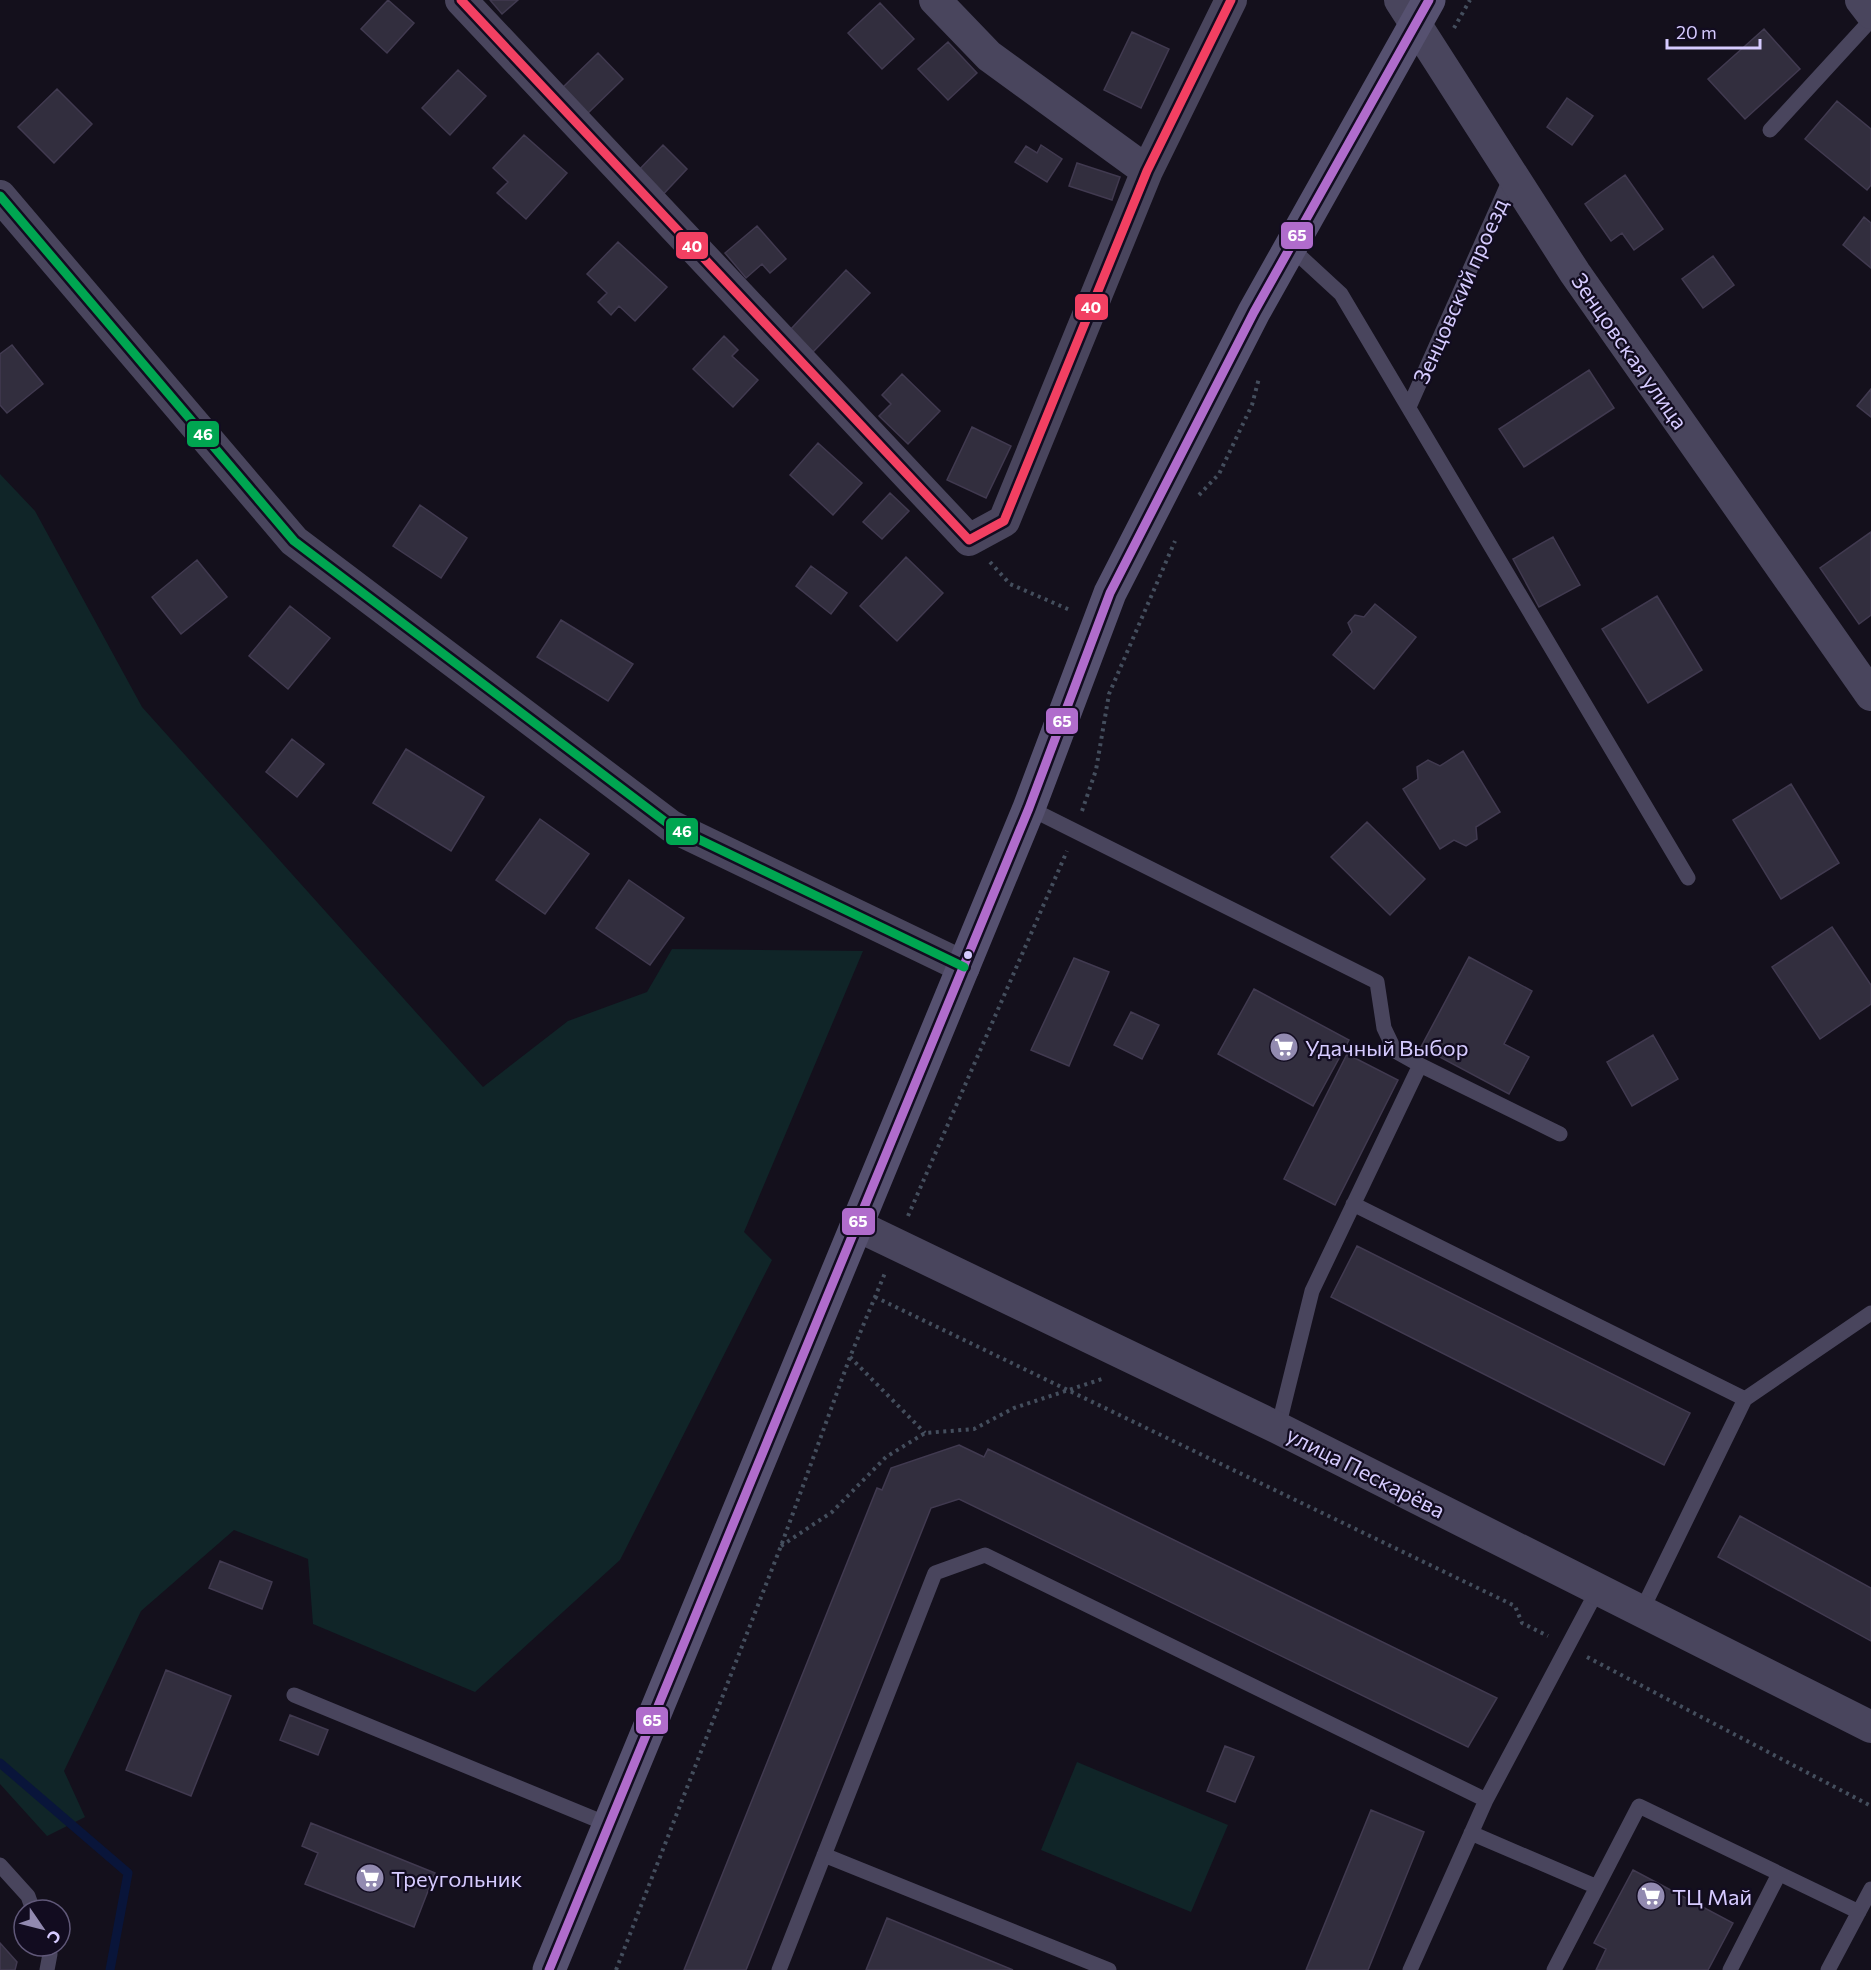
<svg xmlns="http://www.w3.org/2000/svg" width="1871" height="1970" viewBox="0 0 1871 1970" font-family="Commissioner,sans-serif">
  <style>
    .green { fill: #102528 }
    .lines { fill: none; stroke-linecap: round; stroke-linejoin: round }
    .stream { stroke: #09153a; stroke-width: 9 }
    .building { fill: #322e3e; stroke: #413a50; stroke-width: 1.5 }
    .path { stroke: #444e5d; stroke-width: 4; stroke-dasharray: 3 4.5; stroke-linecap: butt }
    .service { stroke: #49455d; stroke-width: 15 }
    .minor { stroke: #49455d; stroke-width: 32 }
    .secondary { stroke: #565170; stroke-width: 33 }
    .bus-1-casing { stroke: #120c20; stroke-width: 14 }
    .bus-2-casing { stroke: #120c20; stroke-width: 14 }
    .bus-3-casing { stroke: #120c20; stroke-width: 14 }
    .bus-1 { stroke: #b06ccc; stroke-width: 9 }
    .bus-2 { stroke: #f24062; stroke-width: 9 }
    .bus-3 { stroke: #00a651; stroke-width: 9 }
    .bus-dot { fill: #d6cbff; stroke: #120c20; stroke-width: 2 }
    .labels { text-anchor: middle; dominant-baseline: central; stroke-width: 4.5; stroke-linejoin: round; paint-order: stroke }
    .street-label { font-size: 22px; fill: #d6cbff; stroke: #120c20 }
    .poi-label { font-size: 22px; fill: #d6cbff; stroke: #120c20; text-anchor: start }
    .line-badge { stroke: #120c20; stroke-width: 2 }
    .badge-label { font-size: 16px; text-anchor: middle; font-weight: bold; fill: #fff }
  </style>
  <rect width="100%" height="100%" fill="#14101c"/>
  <!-- green -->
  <path class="green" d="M0 474 35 511 142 707 483 1087 568 1021 647 992 672 949 863 951 744 1232 772 1260 620 1560 475 1692 313 1624 308 1559 234 1530 141 1611 64 1771 85 1817 47 1836 0 1784Z
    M1077 1762 1228 1825 1191 1912 1041 1850Z"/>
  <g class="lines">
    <!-- stream -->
    <path class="stream" d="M0 1763 128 1873 110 1970"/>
  </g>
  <!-- building -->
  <path class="building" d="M388 0 414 23 387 53 361 29Z
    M490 0H518L502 14Z
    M880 3 914 39 882 69 848 33Z
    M1764 29 1800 69 1745 119 1708 79Z
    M1132 32 1169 49 1141 108 1104 90Z
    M948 42 977 73 948 100 918 69Z
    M598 53 623 79 585 116 560 90Z
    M458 70 486 96 450 135 422 108Z
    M57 89 92 124 54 163 18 127Z
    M1567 98 1593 116 1572 145 1547 127Z
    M1837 101 1871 129V185L1867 190 1805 139Z
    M524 135 567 173 526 219 497 193 508 182 493 168Z
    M663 145 687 169 657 201 632 177Z
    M1041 145 1062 159 1047 182 1015 162 1026 146 1037 153Z
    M1077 163 1120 177 1112 200 1069 186Z
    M1625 175 1663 229 1634 250 1622 233 1611 241 1585 204Z
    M1864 217 1871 223V268L1843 245Z
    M757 226 786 259 770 273 762 264 746 278 725 253Z
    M618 242 667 287 635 321 619 306 611 315 598 302 607 293 587 274Z
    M1713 256 1734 285 1703 308 1682 279Z
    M846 270 870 293 813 352 790 330Z
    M724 336 738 350 732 356 758 380 733 407 693 369Z
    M12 345 43 384 7 413 0 405V354Z
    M1589 370 1614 408 1524 467 1499 429Z
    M902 374 940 411 908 444 879 416 891 404 882 395Z
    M1871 389V417L1857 406Z
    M972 427 1011 446 986 498 947 480Z
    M818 443 862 483 833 515 790 475Z
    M890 493 909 511 882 539 863 522Z
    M420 505 467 538 441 578 393 546Z
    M1871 532V615L1859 624 1820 568Z
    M1553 537 1580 585 1539 607 1513 559Z
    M906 557 943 593 897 641 860 606Z
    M197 560 227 597 181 634 152 597Z
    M811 566 847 593 831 614 796 586Z
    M1657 596 1702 670 1648 703 1602 629Z
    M1375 604 1416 637 1374 689 1333 655 1352 632 1348 623 1355 615 1364 617Z
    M290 606 330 638 288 689 249 656Z
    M561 620 633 664 608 701 537 657Z
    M292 739 324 764 297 797 266 772Z
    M406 749 484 797 451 851 373 803Z
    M1463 751 1500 812 1476 827 1477 839 1466 846 1454 840 1440 849 1403 789 1418 779 1417 767 1428 760 1440 766Z
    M1791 784 1839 863 1781 899 1733 820Z
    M540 819 589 854 545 914 496 880Z
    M1367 822 1425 879 1390 915 1331 857Z
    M629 880 684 918 650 965 596 928Z
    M1832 927 1871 985V1004L1820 1039 1772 967Z
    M1469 957 1532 991 1504 1044 1529 1057 1509 1094 1421 1047Z
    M1074 958 1109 972 1069 1066 1031 1050Z
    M1254 989 1349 1040 1313 1106 1218 1054Z
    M1131 1012 1159 1025 1142 1059 1114 1045Z
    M1653 1035 1678 1079 1632 1106 1607 1062Z
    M1347 1054 1398 1080 1335 1205 1284 1179Z
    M1357 1246 1690 1413 1664 1465 1331 1297Z
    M959 1445 984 1457 988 1449 1497 1698 1468 1747 959 1499 931 1508 746 1970H684L877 1488 882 1490 891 1468Z
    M1740 1516 1871 1588V1641L1718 1557Z
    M220 1561 272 1582 262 1609 209 1588Z
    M166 1670 231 1696 191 1796 126 1770Z
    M290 1715 328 1730 318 1755 280 1740Z
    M1225 1746 1254 1757 1235 1802 1207 1791Z
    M1371 1810 1424 1832 1368 1970H1306Z
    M311 1823 435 1873 414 1927 305 1884 318 1853 302 1846Z
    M1633 1870 1733 1923 1708 1970H1596L1606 1949 1594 1943Z
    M887 1918 1013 1970H866Z
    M0 1943 17 1962 15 1970H0Z"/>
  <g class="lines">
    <!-- path -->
    <path class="path" d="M1454 28 1470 0
      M1199 495 1219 474 1252 405 1259 378
      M990 562 1010 584 1070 610
      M1082 811 1096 770 1109 694 1175 541
      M908 1216 1067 851
      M875 1297 1515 1606 1522 1623 1548 1636
      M850 1357 925 1433
      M781 1546 832 1512 886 1457 925 1433 974 1429 1014 1408 1102 1379
      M1587 1657 1871 1806
      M616 1970 781 1546 850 1357 885 1273"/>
    <!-- service -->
    <path class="service" d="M1770 130 1871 20
      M1290 247 1341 294 1688 878
      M1409 407 1512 175
      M1029 808 1377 982 1384 1028 1395 1051 1420 1065
      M1353 1204 1745 1399 1642 1610
      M1745 1399 1871 1313
      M1278 1428 1312 1291 1420 1065 1560 1134
      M294 1695 607 1824
      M1471 1833 1597 1887
      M824 1855 1109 1970
      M0 1865 28 1896 33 1910
      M47 1970 50 1954 47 1946
      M779 1970 935 1573 985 1555 1486 1800
      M1410 1970 1486 1800 1598 1589
      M1554 1970 1639 1806 1859 1912
      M1730 1970 1779 1874
      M1828 1970 1871 1889"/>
    <!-- minor -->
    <path class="minor" d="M461 0 969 540 1004 521 1147 171 1231 0
      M935 0 989 56 1147 171
      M1400 0 1575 273 1871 695
      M1861 0 1871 13
      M0 196 294 541 671 826 964 967
      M858 1226 1278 1428 1871 1727"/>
    <!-- secondary -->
    <path class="secondary" d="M549 1970 1029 808 1110 593 1254 312 1429 0"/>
    <!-- bus-1 casing -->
    <g class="bus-1-casing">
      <path id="bus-1" d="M549 1970 1029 808 1110 593 1254 312 1429 0"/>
    </g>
    <!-- bus-2 casing -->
    <g class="bus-2-casing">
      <path id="bus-2" d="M461 0 969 540 1004 521 1147 171 1231 0"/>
    </g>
    <!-- bus-3 casing -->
    <g class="bus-3-casing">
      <path id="bus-3" d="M0 196 294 541 671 826 964 967"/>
    </g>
    <!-- bus-1 -->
    <use href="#bus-1" class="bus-1"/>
    <!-- bus-2 -->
    <use href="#bus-2" class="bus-2"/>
    <!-- bus-3 -->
    <use href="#bus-3" class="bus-3"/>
  </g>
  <!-- icons -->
  <defs>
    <g id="supermarket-disc" transform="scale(1.5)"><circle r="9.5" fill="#928ab0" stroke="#120c20"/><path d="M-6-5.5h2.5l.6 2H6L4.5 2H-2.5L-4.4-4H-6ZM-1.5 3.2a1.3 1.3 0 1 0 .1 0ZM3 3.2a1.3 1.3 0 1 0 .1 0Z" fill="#fff"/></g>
  </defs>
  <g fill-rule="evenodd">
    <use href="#supermarket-disc" x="1284" y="1047"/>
    <use href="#supermarket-disc" x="370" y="1878"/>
    <use href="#supermarket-disc" x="1651" y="1896"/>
  </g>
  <!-- markers -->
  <circle class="bus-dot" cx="968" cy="955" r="5"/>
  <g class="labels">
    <!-- street labels -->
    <g class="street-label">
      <text transform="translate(1460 291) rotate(-66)">Зенцовский проезд</text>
      <text transform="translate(1630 351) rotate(55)">Зенцовская улица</text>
      <text transform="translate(1366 1472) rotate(27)">улица Пескарёва</text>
    </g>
    <!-- poi labels -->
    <g class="poi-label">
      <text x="1305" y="1047">Удачный Выбор</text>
      <text x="391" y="1878">Треугольник</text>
      <text x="1672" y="1896">ТЦ Май</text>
    </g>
  </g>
  <g class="line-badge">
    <rect x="1280" y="221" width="34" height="29" rx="6" fill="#b06ccc"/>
    <rect x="675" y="231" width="34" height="29" rx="6" fill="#f24062"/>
    <rect x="1074" y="293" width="35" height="28" rx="6" fill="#f24062"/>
    <rect x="186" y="420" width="34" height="28" rx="6" fill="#00a651"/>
    <rect x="1045" y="707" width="34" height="28" rx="6" fill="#b06ccc"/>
    <rect x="665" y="817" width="34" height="29" rx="6" fill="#00a651"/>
    <rect x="841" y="1207" width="35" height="29" rx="6" fill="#b06ccc"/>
    <rect x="635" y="1706" width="34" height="29" rx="6" fill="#b06ccc"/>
  </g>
  <g class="badge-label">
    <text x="1297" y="241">65</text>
    <text x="692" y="252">40</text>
    <text x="1091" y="313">40</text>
    <text x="203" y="440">46</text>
    <text x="1062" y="727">65</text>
    <text x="682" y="837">46</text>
    <text x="858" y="1227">65</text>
    <text x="652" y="1726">65</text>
  </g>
  <!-- north arrow -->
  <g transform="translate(42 1928) rotate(125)"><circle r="28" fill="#120c20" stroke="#605879" stroke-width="1.5"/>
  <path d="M0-4.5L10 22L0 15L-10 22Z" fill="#928ab0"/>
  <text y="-9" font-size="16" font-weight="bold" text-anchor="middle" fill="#d6cbff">С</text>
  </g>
  <!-- scale -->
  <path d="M1667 39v9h93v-9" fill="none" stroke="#d6cbff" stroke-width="3"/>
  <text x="1676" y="39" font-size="18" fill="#d6cbff" stroke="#120c20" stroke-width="4.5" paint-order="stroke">20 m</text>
</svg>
